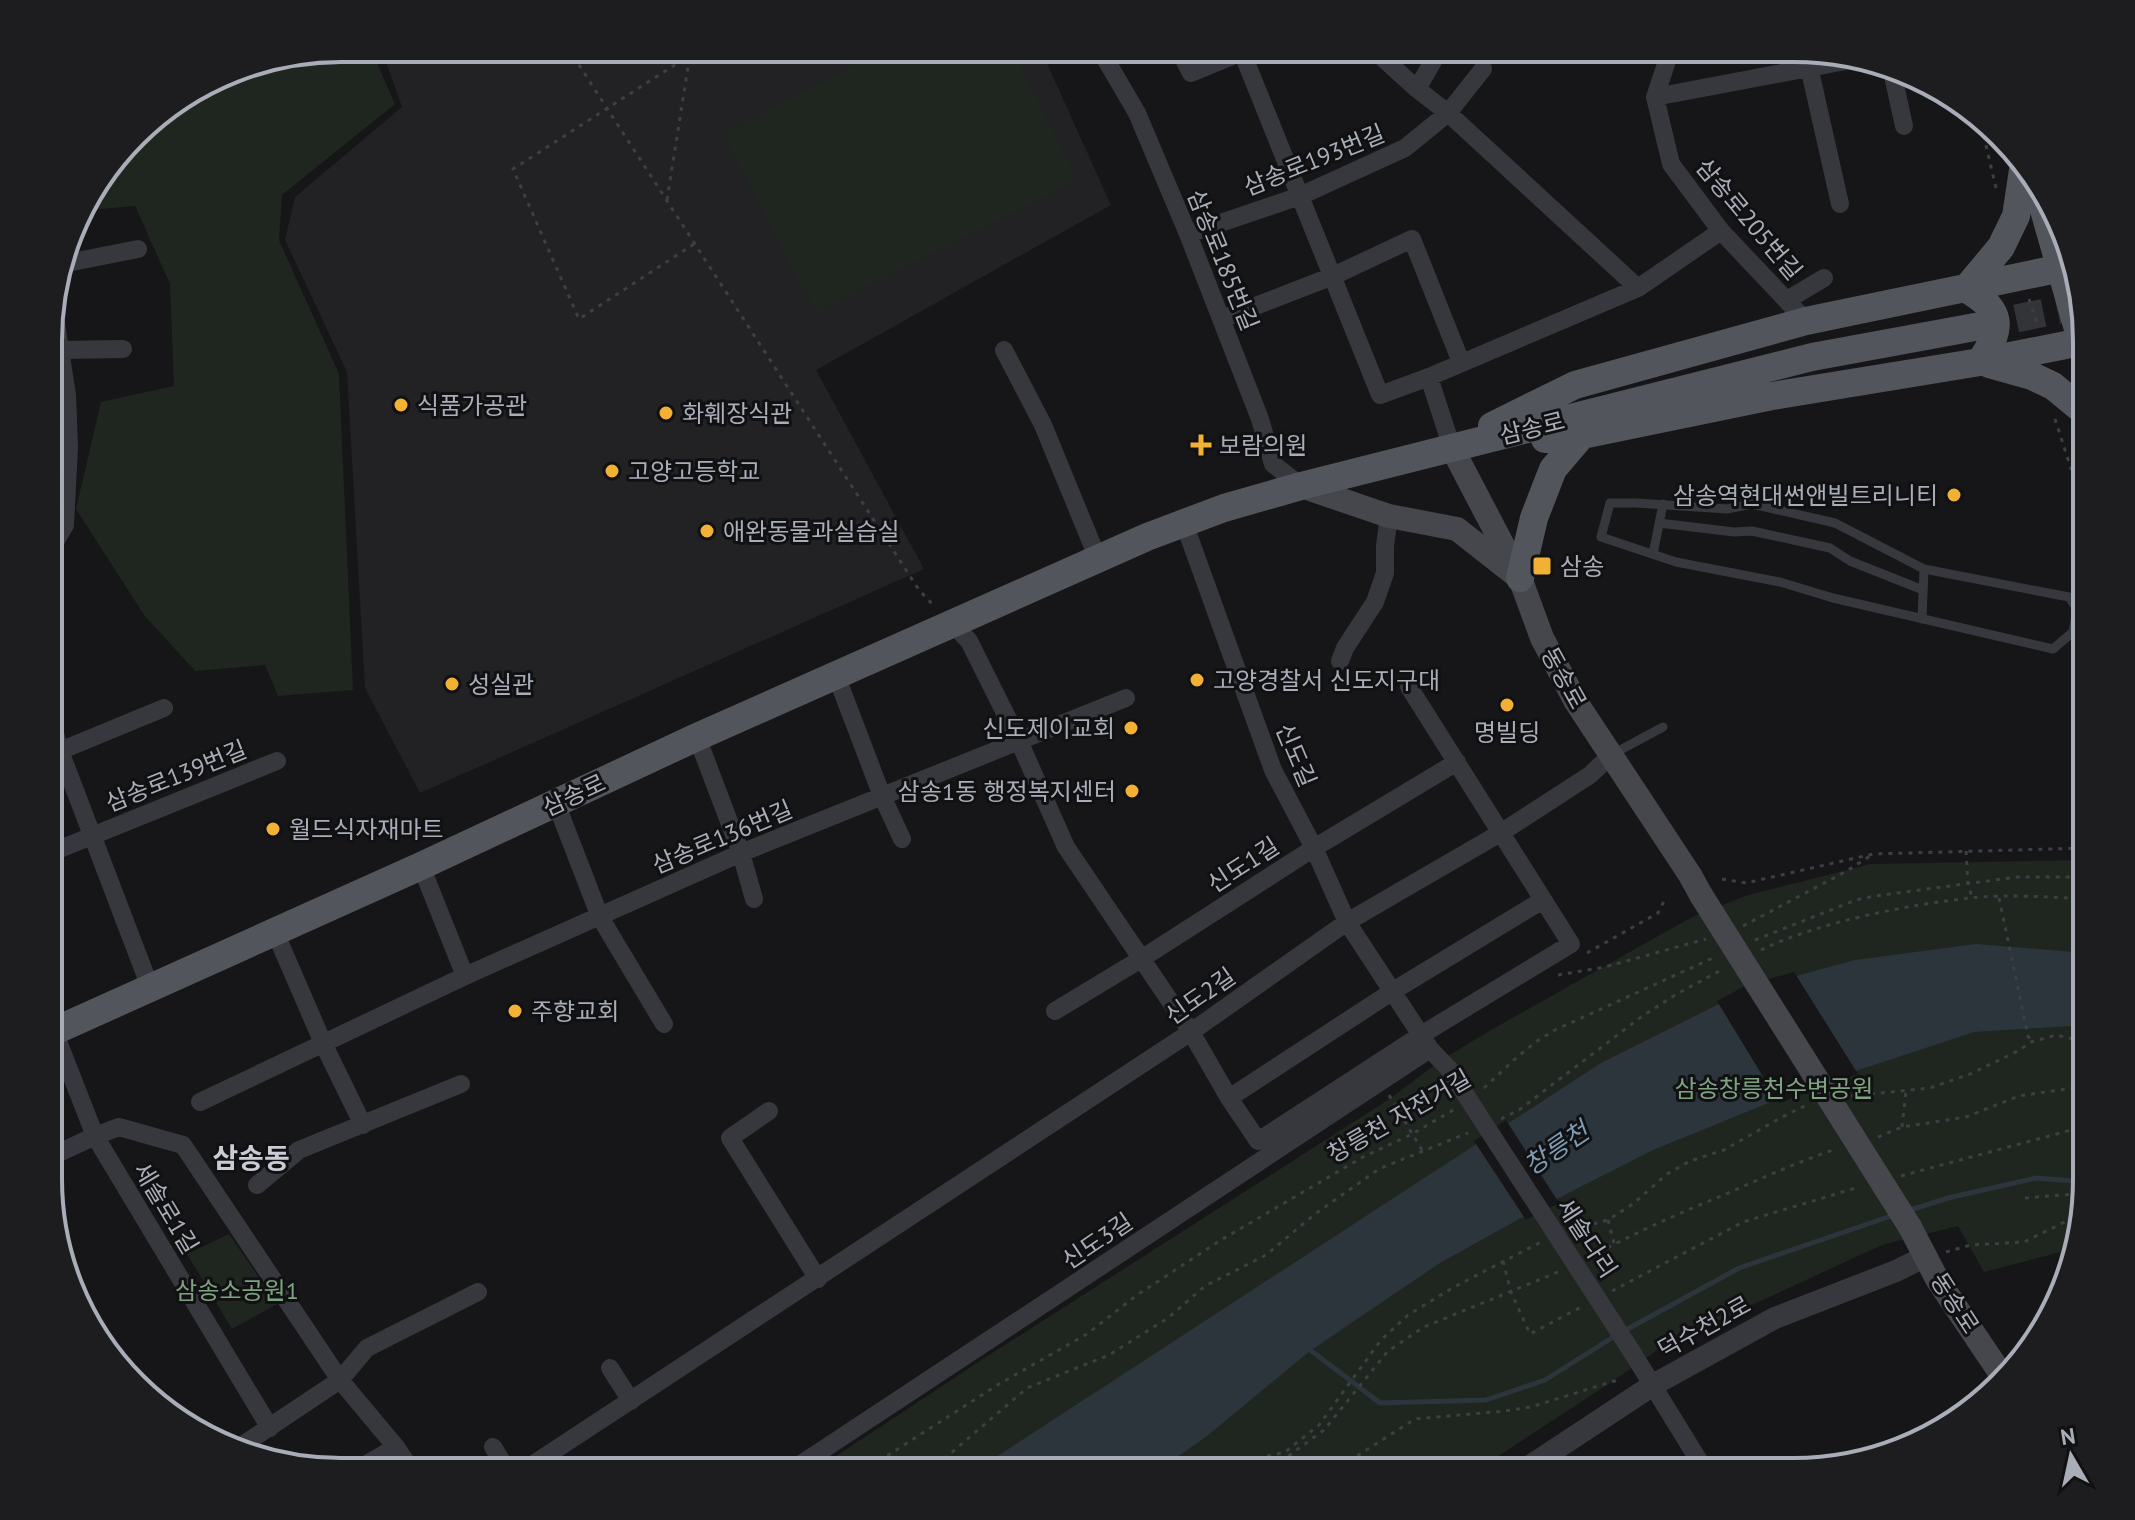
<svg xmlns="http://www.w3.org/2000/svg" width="2135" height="1520" viewBox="0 0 2135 1520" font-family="'PT Sans','Noto Sans KR',sans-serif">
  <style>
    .built { fill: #222225 }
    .green { fill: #1e261f }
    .water { fill: #2c353c }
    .pier { fill: #161618 }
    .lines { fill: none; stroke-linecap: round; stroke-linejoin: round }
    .stream { stroke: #2c353c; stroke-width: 5 }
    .primary-tunnel { stroke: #333438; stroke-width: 28; stroke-dasharray: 28 14; stroke-linecap: butt }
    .path { stroke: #3d3f44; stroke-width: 3; stroke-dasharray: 4 6; stroke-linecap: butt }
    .service { stroke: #37383d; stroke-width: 9 }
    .minor { stroke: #37383d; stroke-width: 18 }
    .tertiary { stroke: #37383d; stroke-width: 22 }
    .secondary { stroke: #45474d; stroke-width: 24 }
    .primary { stroke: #53555c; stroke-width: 28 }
    .minor-bridge { stroke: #37383d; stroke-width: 18 }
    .secondary-bridge { stroke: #45474d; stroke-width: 24 }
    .poi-dot { fill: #f2b134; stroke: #111113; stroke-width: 3 }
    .labels { text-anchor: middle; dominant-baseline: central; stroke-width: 6; stroke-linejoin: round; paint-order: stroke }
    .street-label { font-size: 24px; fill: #a8adb8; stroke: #111113 }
    .poi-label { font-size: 24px; fill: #a8adb8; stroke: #111113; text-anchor: start }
    .park-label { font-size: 24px; fill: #7fa381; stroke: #111113 }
    .water-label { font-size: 26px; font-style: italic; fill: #7f9bb3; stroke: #111113 }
    .quarter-label { font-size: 28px; font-weight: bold; fill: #c9ccd4; stroke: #111113 }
    .rim { fill: none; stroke: #a8adb8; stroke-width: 4 }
  </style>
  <rect width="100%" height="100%" fill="#161618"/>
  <!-- built -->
  <path class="built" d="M393 48H1040L1111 205 816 370 924 569 420 793 365 688 347 372 285 240 295 197 402 107 384 56Z"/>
  <!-- green -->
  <path class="green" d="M341 48H382L377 63 395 104 282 195 279 240 339 374 353 690 278 696 265 665 195 671 144 615 76 509 101 402 174 386 170 284 135 206 78 211 148 121 229 70Z
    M889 48H1011L1078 180 816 313 723 133Z
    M2086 860V1198L2076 1248 1984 1272 1958 1226 1882 1245 1663 1346 1613 1381 1474 1472H812L983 1359 1391 1098 1441 1060 1491 1030 1692 917 1748 895 1871 864Z
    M229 1234 277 1304 232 1329 187 1254Z"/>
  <!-- water -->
  <path class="water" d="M1976 944 2086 953V1025L1974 1032 1810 1086 1653 1150 1539 1208 1440 1263 1310 1351 1207 1436 1156 1472H973L1601 1063 1749 989 1855 960Z"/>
  <!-- pier -->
  <path class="pier" d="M1794 972 1858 1074 1779 1103 1717 1001 1747 985Z
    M1506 1120 1559 1203 1526 1220 1474 1141Z"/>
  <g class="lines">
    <!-- stream -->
    <path class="stream" d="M1907 1211 1948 1198 2036 1178 2086 1182
      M1624 1331 1739 1268 1894 1215
      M1305 1346 1380 1403 1486 1400 1545 1380 1615 1336"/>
    <!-- primary-tunnel -->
    <path class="primary-tunnel" d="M1975 327 2082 305"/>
    <!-- path -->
    <path class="path" d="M568 48 919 590 935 607
      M1979 116 1996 188
      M667 200 688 67 711 48
      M694 244 579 319 513 169 701 48
      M2029 299 2038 326
      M2055 419 2086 515
      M1966 851 1968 883 1972 898
      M1722 879 1746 883 1873 854 2086 848
      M1999 898 2028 1036 2031 1042
      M1743 926 1845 872 1870 856
      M1755 940 1856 900 1875 896 2017 877H2086
      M1761 950C1819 922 1906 905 1970 898 2006 894 2049 897 2086 899
      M1587 953 1658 913 1666 897
      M1558 975 1605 967 1706 939
      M1484 1088 1516 1058 1537 1041 1555 1030 1715 957
      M1389 1095 1422 1150
      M1851 1096 1930 1088 1970 1074 2018 1051 2031 1042 2056 1035 2086 1042
      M1501 1119 1519 1110 1641 1017 1675 995 1723 969
      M1902 1127 1906 1091
      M1878 1137 1902 1127 1966 1117 2019 1096 2086 1086
      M1901 1176 2086 1126
      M2025 1198 2086 1193
      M1608 1220 1614 1243
      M1574 1229 1608 1220 1634 1203 1667 1174 1690 1161 1724 1150 1782 1117 1809 1104
      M1946 1252 1971 1245 2024 1242 2083 1213
      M1590 1257C1634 1233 1680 1213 1726 1194 1762 1178 1798 1162 1836 1149
      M1503 1261 1511 1292 1530 1334 1581 1307
      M1612 1291 1743 1222 1859 1187
      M862 1472 999 1384 1087 1334 1137 1295 1221 1240 1363 1157 1412 1134 1455 1109
      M929 1472 1027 1388 1109 1355 1168 1318 1205 1286 1266 1255 1315 1214 1379 1169 1468 1133
      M1220 1472 1239 1463 1285 1452 1319 1425 1381 1340 1408 1315 1454 1287 1541 1242
      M1263 1472 1283 1460 1324 1430 1388 1351 1424 1327 1558 1272
      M1332 1472 1415 1419 1505 1411 1531 1407 1614 1381 1620 1383"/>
    <!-- service -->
    <path class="service" d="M1610 503H1636L1727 509 1752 504 1835 523 1924 569 2069 597 2077 609 2073 632 2053 649 1833 598 1780 582 1676 562 1601 537Z
      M1659 523 1734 532 1752 531 1830 548 1850 561 1923 590
      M1653 554 1663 504
      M1922 619 1924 569
      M1611 755 1663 727"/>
    <!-- minor -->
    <path class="minor" d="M1099 48 1137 113 1188 234 1260 419 1273 464 1301 486
      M1178 48 1191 73 1242 52 1380 395 1429 377
      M1372 48 1417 89 1448 113 1638 288
      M1671 49 1655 97 1671 164 1721 231 1806 321
      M1805 49 1840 204
      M1891 67 1904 126
      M1417 89 1436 56 1435 48
      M1655 97 1856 59
      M1188 234 1300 196 1405 148 1448 113 1483 69
      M62 264 138 249
      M1787 300 1824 278
      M1222 319 1333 276 1412 239 1461 362
      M60 350 123 349
      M1004 350 1043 425 1098 559
      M50 409 67 395 52 298
      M1452 448 1429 377 1638 288 1721 231
      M1184 523 1273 770 1314 848 1347 922 1430 1049 1449 1069
      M50 550 65 525 69 447 67 395
      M1340 661 1345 648 1375 602 1385 573V546L1389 516
      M836 675 882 796 902 839
      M1126 698 1019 741 1066 847 1191 1032 1229 1098 1258 1141 1421 1035 1571 944 1409 687
      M50 716 60 751 150 987
      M697 737 741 853 754 899
      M50 755 164 708
      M556 803 600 917 664 1024
      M50 853 277 761
      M421 866 465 976
      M275 932 323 1043 363 1125
      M1055 1011 1141 959 1314 848 1457 762
      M54 1031 95 1136 119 1127 183 1145 340 1380 396 1447 412 1471
      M1229 1098 1393 991 1543 900
      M200 1102 465 976 741 853 1019 741 969 641 952 623
      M769 1111 730 1138 818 1279
      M50 1157 95 1136 270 1428
      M257 1185 299 1150 461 1084
      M1632 1352 1706 1472
      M610 1368 631 1401
      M493 1447 508 1471
      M235 1450 340 1380 367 1348 478 1292
      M355 1471 396 1447
      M523 1471 1191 1032 1347 922 1502 832 1590 775 1611 755
      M789 1472 1430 1049"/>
    <!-- tertiary -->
    <path class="tertiary" d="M1521 1472 1653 1385 1775 1318 1896 1271 1926 1256"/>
    <!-- secondary -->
    <path class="secondary" d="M1452 448 1520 578 1542 638 1576 702 1690 875 1701 895
      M1301 486 1389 516 1457 529 1513 573
      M1910 1227 1937 1279 2003 1377"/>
    <!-- primary -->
    <path class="primary" d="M2038 189 2086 357
      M1966 289 2001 247 2016 216 2023 170
      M1966 289C2003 309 2003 329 1980 362
      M1989 364 2032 376 2053 386 2086 413
      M1492 426 1575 385 1806 321 2071 266
      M1545 439 1582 435 1772 396 1980 362 2086 341
      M1520 578 1534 518 1553 469 1582 435
      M50 1033 421 866 697 737 1147 537 1224 508 1301 486 1812 357 1975 327"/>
    <!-- minor-bridge -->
    <path class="minor-bridge" d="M1449 1069 1632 1352"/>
    <!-- secondary-bridge -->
    <path class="secondary-bridge" d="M1701 895 1910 1227"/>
  </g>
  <!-- markers -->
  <g class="poi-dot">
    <circle cx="401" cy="405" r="8"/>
    <circle cx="666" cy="413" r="8"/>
    <path d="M1197 433h8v8h8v8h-8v8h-8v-8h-8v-8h8z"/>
    <circle cx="612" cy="471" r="8"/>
    <circle cx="1954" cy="495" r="8"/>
    <circle cx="707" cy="531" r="8"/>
    <rect x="1532" y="556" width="20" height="20" rx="4"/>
    <circle cx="1197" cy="680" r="8"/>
    <circle cx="452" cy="684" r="8"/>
    <circle cx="1507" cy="705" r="8"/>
    <circle cx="1131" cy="728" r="8"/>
    <circle cx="1132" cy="791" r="8"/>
    <circle cx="273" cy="829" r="8"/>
    <circle cx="515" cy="1011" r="8"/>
  </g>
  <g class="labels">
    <!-- street labels -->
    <g class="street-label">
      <text transform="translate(1314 160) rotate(-22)">삼송로193번길</text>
      <text transform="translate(1749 219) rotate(50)">삼송로205번길</text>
      <text transform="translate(1223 260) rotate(68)">삼송로185번길</text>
      <text transform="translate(1532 428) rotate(-14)">삼송로</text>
      <text transform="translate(1564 678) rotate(61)">동송로</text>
      <text transform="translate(1296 755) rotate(67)">신도길</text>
      <text transform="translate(176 776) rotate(-22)">삼송로139번길</text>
      <text transform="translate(574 795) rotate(-25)">삼송로</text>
      <text transform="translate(722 837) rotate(-23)">삼송로136번길</text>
      <text transform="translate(1243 865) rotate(-33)">신도1길</text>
      <text transform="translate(1200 996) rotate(-35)">신도2길</text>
      <text transform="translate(1399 1116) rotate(-30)">창릉천 자전거길</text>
      <text transform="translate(166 1208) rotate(59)">세솔로1길</text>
      <text transform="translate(1587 1238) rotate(57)">세솔다리</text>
      <text transform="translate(1097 1241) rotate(-34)">신도3길</text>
      <text transform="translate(1955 1303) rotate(57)">동송로</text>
      <text transform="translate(1704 1327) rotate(-29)">덕수천2로</text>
    </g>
    <!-- poi labels -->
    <g class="poi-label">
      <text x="417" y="405">식품가공관</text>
      <text x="682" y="413">화훼장식관</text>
      <text x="1219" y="445">보람의원</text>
      <text x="628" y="471">고양고등학교</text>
      <text x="1938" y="495" text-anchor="end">삼송역현대썬앤빌트리니티</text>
      <text x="723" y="531">애완동물과실습실</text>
      <text x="1560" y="566">삼송</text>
      <text x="1213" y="680">고양경찰서 신도지구대</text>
      <text x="468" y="684">성실관</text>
      <text x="1115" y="728" text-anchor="end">신도제이교회</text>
      <text x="1507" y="732" text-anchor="middle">명빌딩</text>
      <text x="1116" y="791" text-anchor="end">삼송1동 행정복지센터</text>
      <text x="289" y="829">월드식자재마트</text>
      <text x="531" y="1011">주향교회</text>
    </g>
    <!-- park labels -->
    <g class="park-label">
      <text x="1774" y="1088">삼송창릉천수변공원</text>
      <text x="237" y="1290">삼송소공원1</text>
    </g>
    <!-- water labels -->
    <g class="water-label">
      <text transform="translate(1556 1148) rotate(-34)">창릉천</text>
    </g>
    <!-- quarter labels -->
    <g class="quarter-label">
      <text x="251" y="1157">삼송동</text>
    </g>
  </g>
  <!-- crop -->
  <path d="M0 0H2135V1520H0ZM341 62H1794A279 279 0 0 1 2073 341V1179A279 279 0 0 1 1794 1458H341A279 279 0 0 1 62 1179V341A279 279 0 0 1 341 62Z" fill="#1d1d20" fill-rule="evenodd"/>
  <path class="rim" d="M341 62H1794A279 279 0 0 1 2073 341V1179A279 279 0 0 1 1794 1458H341A279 279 0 0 1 62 1179V341A279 279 0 0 1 341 62Z"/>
  <!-- north arrow -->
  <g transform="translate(2071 1456) rotate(351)" stroke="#111113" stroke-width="6" paint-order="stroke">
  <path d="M0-6L14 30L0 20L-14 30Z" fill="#a8adb8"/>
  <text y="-12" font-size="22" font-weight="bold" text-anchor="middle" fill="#a8adb8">N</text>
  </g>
</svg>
